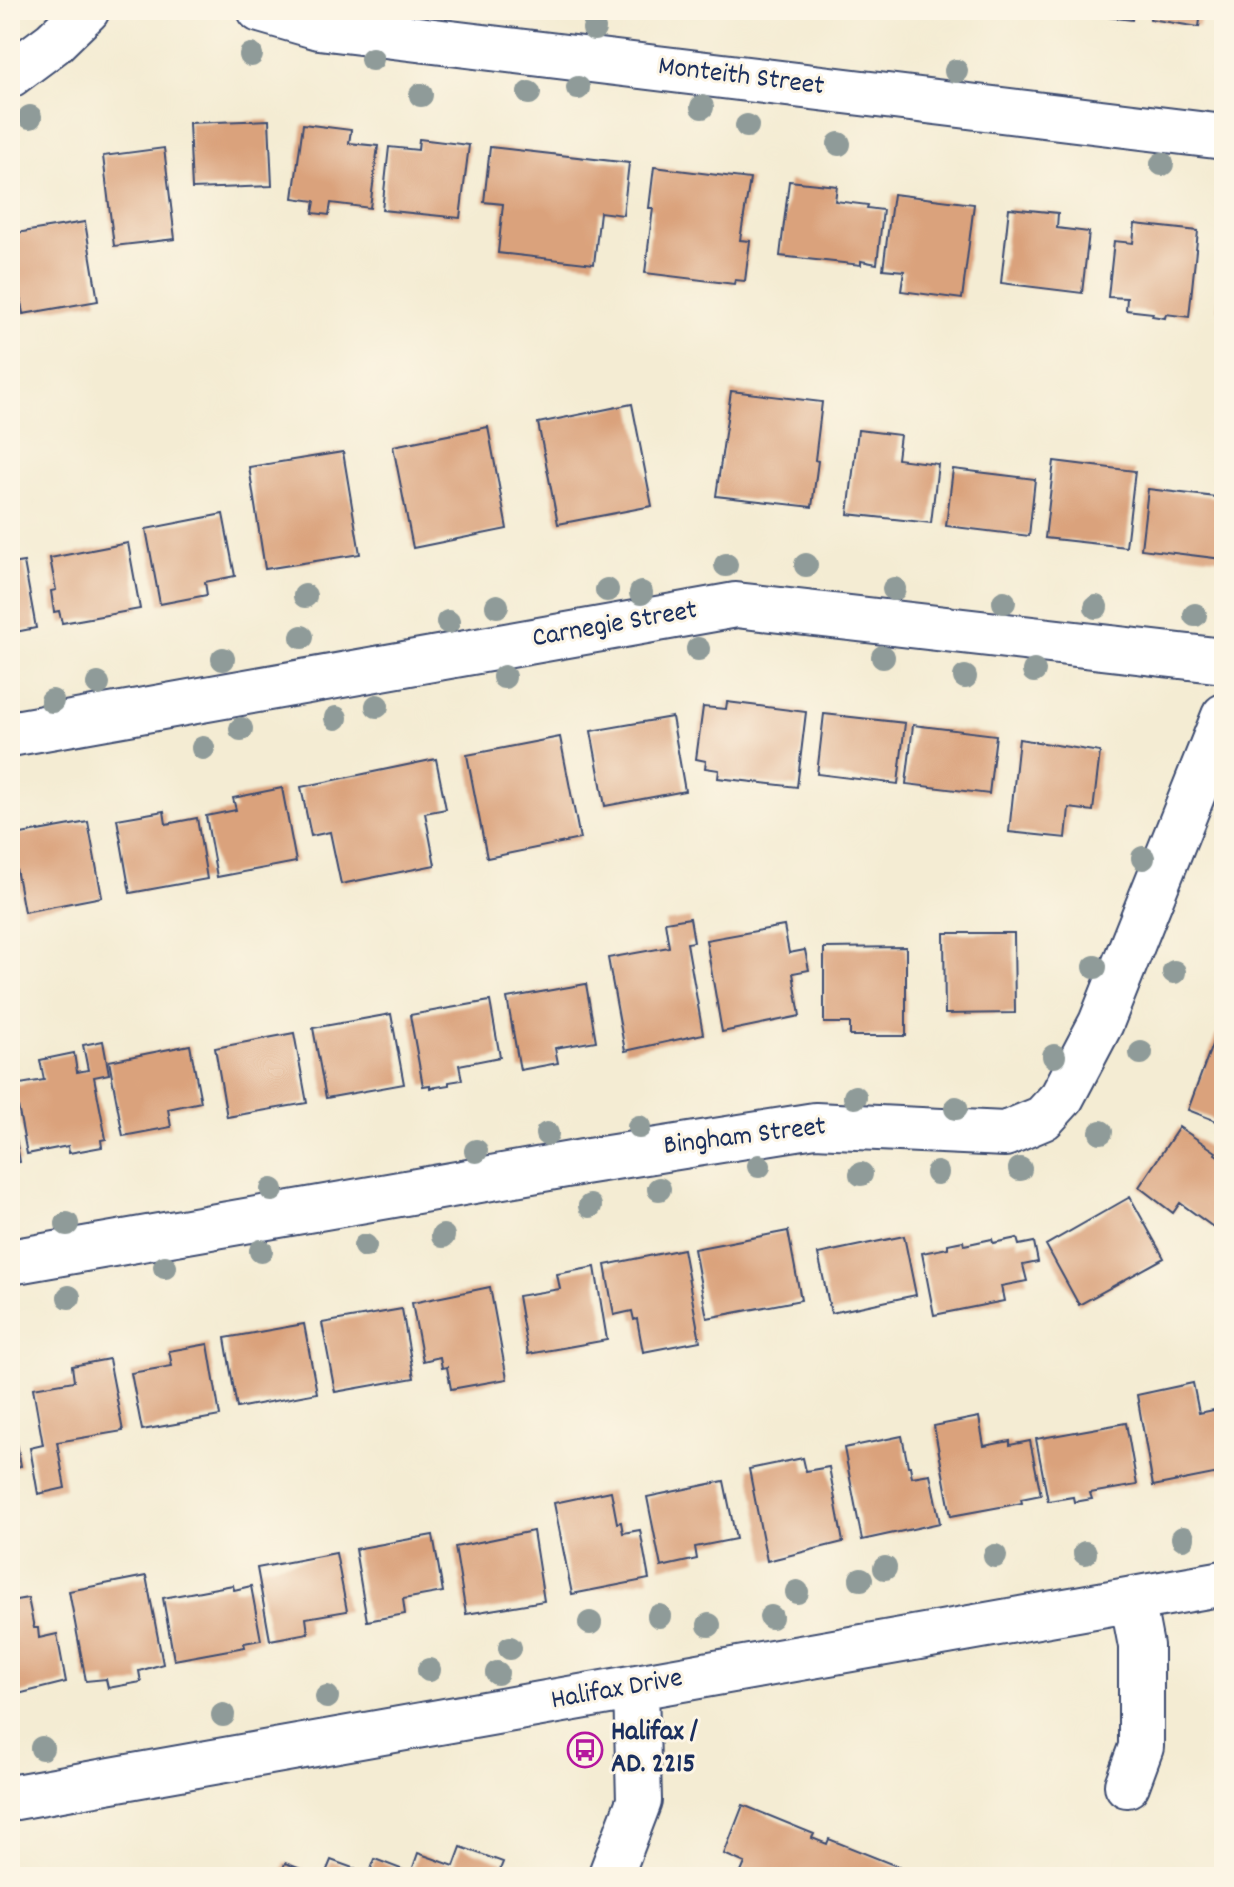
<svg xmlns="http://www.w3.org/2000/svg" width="1234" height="1887" viewBox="0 0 1234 1887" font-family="Dekko,sans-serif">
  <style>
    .building { fill: #daa27b }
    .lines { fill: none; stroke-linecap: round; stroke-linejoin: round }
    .minor-casing { stroke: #3c4b70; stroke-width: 48 }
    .minor { stroke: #fff; stroke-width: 44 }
    .tree { fill: #8f9b99 }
    .labels { text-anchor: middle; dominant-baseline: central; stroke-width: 6; stroke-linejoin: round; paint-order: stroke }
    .street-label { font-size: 28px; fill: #1b2f5e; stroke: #fcf5e5 }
    .poi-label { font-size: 28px; font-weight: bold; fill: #1b2f5e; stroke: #fcf5e5; text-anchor: start }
  </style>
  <rect width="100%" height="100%" fill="#fcf5e5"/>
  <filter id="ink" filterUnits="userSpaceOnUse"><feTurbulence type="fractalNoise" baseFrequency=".0125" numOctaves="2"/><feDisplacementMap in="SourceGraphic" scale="16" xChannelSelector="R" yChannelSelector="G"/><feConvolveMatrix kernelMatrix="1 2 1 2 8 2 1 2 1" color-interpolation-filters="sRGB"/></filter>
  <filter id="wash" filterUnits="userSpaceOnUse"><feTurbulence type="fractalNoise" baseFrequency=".006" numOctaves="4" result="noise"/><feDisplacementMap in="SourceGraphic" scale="32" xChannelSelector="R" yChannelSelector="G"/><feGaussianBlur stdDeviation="1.8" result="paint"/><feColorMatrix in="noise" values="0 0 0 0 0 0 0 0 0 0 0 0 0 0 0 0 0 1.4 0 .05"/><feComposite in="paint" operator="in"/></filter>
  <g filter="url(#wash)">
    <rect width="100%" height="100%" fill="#f4ecd3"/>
    <g id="blocks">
      <!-- building -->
      <path class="building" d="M1065 10H1133L1132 20 1065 12Z
        M1151 10H1224V17L1201 13 1199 27 1150 19Z
        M269 120 272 186 192 189 189 123Z
        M303 124 351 130 349 143 378 146 370 208 331 203 329 215 313 213 315 201 293 198Z
        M419 139 469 145 460 218 382 210 389 147 418 150Z
        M490 147 629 163 623 215 600 212 594 264 498 253 503 204 484 202Z
        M164 148 175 239 114 246 103 156Z
        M654 167 750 179 740 240 750 241 745 281 735 280 734 284 645 273 653 208H649Z
        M789 181 837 186 835 201 868 205 867 208 883 210 877 264 861 261V265L780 256Z
        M893 194 974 204 962 299 901 291 904 271 883 269Z
        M1009 208 1058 213 1057 228 1089 232 1082 293 1001 283Z
        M85 222 98 301 23 314 10 234Z
        M1135 224 1198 231 1189 317 1166 314 1165 318 1152 316 1153 313 1126 310 1127 298 1108 297 1114 241 1133 243Z
        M1222 264H1224V310H1217Z
        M731 391 822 402 815 460 818 461 812 507 716 496Z
        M632 404 652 506 558 524 538 423Z
        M488 427 507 529 413 548 393 446Z
        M858 430 900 435 897 459 938 464 931 523 848 514Z
        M343 452 360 554 265 569 249 467Z
        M1054 461 1135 471 1126 547 1045 538Z
        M953 469 1035 479 1029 536 946 526Z
        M1148 489 1224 498 1223 559 1141 549Z
        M223 514 235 576 205 582 207 595 160 604 146 529Z
        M128 543 140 609 62 623 59 611 54 612 51 591 56 590 50 558Z
        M24 562 36 628 10 633V564Z
        M727 702 806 712 797 787 718 778 719 770 705 768 706 761 696 759 703 707 726 709Z
        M824 714 905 723 898 784 817 774Z
        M672 717 685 791 605 806 591 731Z
        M913 725 996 735 989 794 906 784Z
        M560 737 580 839 487 858 467 755Z
        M1019 739 1100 752 1093 811 1069 808 1066 838 1009 832Z
        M436 759 446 809 425 813 435 865 341 884 330 832 311 836 301 787Z
        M282 788 296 862 217 877 206 816 236 810 233 798Z
        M164 811 166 824 197 818 207 879 130 893 117 819Z
        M88 822 102 897 24 912 10 836Z
        M690 918 694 942 687 943 703 1034 625 1051 608 958 669 947 665 922Z
        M784 926 789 953 805 950 809 970 793 973 800 1016 722 1032 706 940Z
        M944 933H1014L1015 1013 945 1014Z
        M906 947V1036H850V1023H824V948Z
        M586 984 596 1041 555 1048 558 1063 520 1070 507 998Z
        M490 1001 500 1057 459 1065 462 1080 449 1082V1085L430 1088V1085L423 1086 410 1015Z
        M391 1014 404 1084 326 1098 313 1028Z
        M294 1033 307 1103 227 1117 215 1048Z
        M1216 1034 1224 1038V1124L1188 1110Z
        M103 1041 109 1074 94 1077 106 1139 101 1140 102 1147 69 1153 68 1146 27 1154 14 1085 44 1080 40 1060 74 1053 77 1072 88 1070 83 1045Z
        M190 1045 201 1102 168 1109 171 1127 123 1136 109 1061Z
        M10 1116H12L20 1162 10 1164Z
        M1179 1127 1216 1152 1215 1154 1224 1160V1218L1216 1229 1180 1203 1173 1213 1139 1187Z
        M1130 1197 1164 1258 1079 1305 1046 1245Z
        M788 1231 801 1300 707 1318 694 1249Z
        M904 1236 916 1295 831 1313 818 1254Z
        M1017 1238 1019 1245 1034 1242 1038 1262 1023 1265 1027 1281 1001 1286 1004 1301 934 1315 922 1253 948 1248V1244L963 1241 964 1245 992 1239 993 1243Z
        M683 1249 700 1341 643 1352 637 1319 634 1320 632 1311 614 1315 605 1265Z
        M595 1267 607 1340 528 1354 518 1296 560 1289 557 1274Z
        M490 1287 507 1379 451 1389 447 1367 442 1368 440 1357 423 1361 412 1303Z
        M402 1309 414 1378 335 1392 322 1323Z
        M304 1324 317 1393 237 1408 225 1338Z
        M208 1344 220 1416 142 1430 131 1373 172 1366 169 1351Z
        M109 1359 123 1431 57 1442 65 1488 38 1494 30 1448 43 1445 33 1388 74 1381 72 1366Z
        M1193 1383 1199 1413 1219 1409 1222 1423 1224 1422V1472L1153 1486 1137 1395Z
        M10 1415H12L21 1466 10 1468Z
        M979 1417 984 1446 1010 1441V1445L1030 1441 1041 1495 1021 1499 1022 1503 951 1516 934 1426Z
        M1126 1423 1137 1485 1090 1493 1092 1499 1074 1502 1073 1497 1048 1501 1036 1439Z
        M902 1436 908 1466H910L912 1477 930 1474 940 1523 862 1540 844 1448Z
        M803 1458 806 1471 829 1467 843 1542 767 1561 749 1469Z
        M724 1481 736 1539 695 1547 697 1559 661 1567 647 1497Z
        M611 1491 617 1523 621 1522 623 1533 640 1530 649 1579 572 1594 554 1503Z
        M533 1531 544 1601 466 1614 455 1547Z
        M433 1535 443 1592 403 1599 405 1614 367 1621 355 1549Z
        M336 1553 347 1611 306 1618 308 1633 270 1640 257 1568Z
        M146 1576 163 1664 139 1671 141 1682 108 1688 106 1679 86 1681 69 1591Z
        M233 1585 234 1590 251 1586 261 1640 244 1643 245 1647 174 1660 163 1598Z
        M28 1598 34 1628H38L39 1638 57 1634 66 1682 10 1696V1601Z
        M743 1805 814 1834 812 1838 827 1844 829 1839 899 1867 895 1877H739L745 1863 724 1854Z
        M461 1847 503 1862 497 1877H324L331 1860 369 1874 375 1859 411 1873 418 1853 454 1866Z
        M285 1863 322 1877H280Z"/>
    </g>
  </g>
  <g filter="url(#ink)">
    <use href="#blocks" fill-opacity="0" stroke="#3c4b70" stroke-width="2"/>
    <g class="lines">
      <!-- minor casing -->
      <g class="minor-casing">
        <path id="minor" d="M260 10 319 27 1224 137
          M10 75 53 43 87 10
          M10 734 736 605 1224 661
          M10 1262 583 1162 815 1125 1005 1134 1043 1118 1062 1097 1101 1023 1224 716
          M1127 1785 1141 1747V1646L1132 1599
          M10 1798 1224 1583
          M610 1877 639 1801 636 1688"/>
      </g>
      <!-- minor -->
      <use href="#minor" class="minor"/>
    </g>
    <!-- trees -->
    <g class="tree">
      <circle cx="594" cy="29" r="12"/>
      <circle cx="251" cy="55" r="12"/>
      <circle cx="372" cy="59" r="12"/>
      <circle cx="956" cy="71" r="12"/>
      <circle cx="578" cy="88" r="12"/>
      <circle cx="529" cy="93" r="12"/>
      <circle cx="421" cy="95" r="12"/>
      <circle cx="702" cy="107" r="12"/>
      <circle cx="30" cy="117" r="12"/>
      <circle cx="747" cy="126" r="12"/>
      <circle cx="839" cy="144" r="12"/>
      <circle cx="1162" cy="164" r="12"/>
      <circle cx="726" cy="565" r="12"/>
      <circle cx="806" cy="565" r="12"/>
      <circle cx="894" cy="589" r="12"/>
      <circle cx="607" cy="590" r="12"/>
      <circle cx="641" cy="593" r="12"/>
      <circle cx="305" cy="596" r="12"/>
      <circle cx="1004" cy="602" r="12"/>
      <circle cx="497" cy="606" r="12"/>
      <circle cx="1096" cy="607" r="12"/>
      <circle cx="1195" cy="615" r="12"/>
      <circle cx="448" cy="622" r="12"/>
      <circle cx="302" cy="637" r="12"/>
      <circle cx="698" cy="649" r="12"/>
      <circle cx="883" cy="657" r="12"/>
      <circle cx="223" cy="659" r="12"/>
      <circle cx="1034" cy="671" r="12"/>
      <circle cx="504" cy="677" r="12"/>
      <circle cx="965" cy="677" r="12"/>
      <circle cx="98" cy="684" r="12"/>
      <circle cx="52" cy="701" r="12"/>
      <circle cx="377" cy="706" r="12"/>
      <circle cx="336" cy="718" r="12"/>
      <circle cx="241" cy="729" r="12"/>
      <circle cx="203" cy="748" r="12"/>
      <circle cx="1143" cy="858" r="12"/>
      <circle cx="1095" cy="967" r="12"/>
      <circle cx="1174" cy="972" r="12"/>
      <circle cx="1141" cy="1053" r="12"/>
      <circle cx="1054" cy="1056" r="12"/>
      <circle cx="855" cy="1097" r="12"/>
      <circle cx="956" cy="1108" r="12"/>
      <circle cx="639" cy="1127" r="12"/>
      <circle cx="1101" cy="1132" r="12"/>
      <circle cx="547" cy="1134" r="12"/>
      <circle cx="476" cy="1151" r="12"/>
      <circle cx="759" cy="1166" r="12"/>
      <circle cx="1020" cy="1169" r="12"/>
      <circle cx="937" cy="1173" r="12"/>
      <circle cx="861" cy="1174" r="12"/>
      <circle cx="659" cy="1189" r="12"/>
      <circle cx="272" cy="1190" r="12"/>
      <circle cx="590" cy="1206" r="12"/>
      <circle cx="67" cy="1224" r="12"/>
      <circle cx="443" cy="1236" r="12"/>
      <circle cx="365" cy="1246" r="12"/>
      <circle cx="261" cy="1251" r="12"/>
      <circle cx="165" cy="1267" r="12"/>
      <circle cx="69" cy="1297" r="12"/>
      <circle cx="1183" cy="1538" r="12"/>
      <circle cx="1085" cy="1553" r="12"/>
      <circle cx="995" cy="1556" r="12"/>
      <circle cx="885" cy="1568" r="12"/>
      <circle cx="861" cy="1579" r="12"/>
      <circle cx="797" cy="1592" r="12"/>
      <circle cx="659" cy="1616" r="12"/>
      <circle cx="771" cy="1617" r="12"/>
      <circle cx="590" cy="1623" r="12"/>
      <circle cx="709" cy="1625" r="12"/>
      <circle cx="510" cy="1648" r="12"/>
      <circle cx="429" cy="1670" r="12"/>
      <circle cx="497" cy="1673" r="12"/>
      <circle cx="327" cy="1697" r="12"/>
      <circle cx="223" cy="1715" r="12"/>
      <circle cx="42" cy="1748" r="12"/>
    </g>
  </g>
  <!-- icons -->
  <defs>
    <g id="bus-ring" transform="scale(1.8)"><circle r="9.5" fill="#fcf5e5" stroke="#b5179e" stroke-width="1.5"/><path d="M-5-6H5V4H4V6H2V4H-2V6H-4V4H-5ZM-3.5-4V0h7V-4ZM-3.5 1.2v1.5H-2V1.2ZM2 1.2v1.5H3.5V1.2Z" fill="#b5179e"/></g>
  </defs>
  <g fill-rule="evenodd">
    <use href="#bus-ring" x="585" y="1750"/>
  </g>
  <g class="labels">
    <!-- street labels -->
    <g class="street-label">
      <text transform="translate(741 78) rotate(7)">Monteith Street</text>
      <text transform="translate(615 626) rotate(-10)">Carnegie Street</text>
      <text transform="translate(745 1138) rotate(-7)">Bingham Street</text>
      <text transform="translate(617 1691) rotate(-10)">Halifax Drive</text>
    </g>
    <!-- poi labels -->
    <g class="poi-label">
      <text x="611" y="1734">Halifax /<tspan x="611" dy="32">AD. 2215</tspan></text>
    </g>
  </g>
  <!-- margin -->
  <rect width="1234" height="1887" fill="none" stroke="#fcf5e5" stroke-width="40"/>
</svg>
